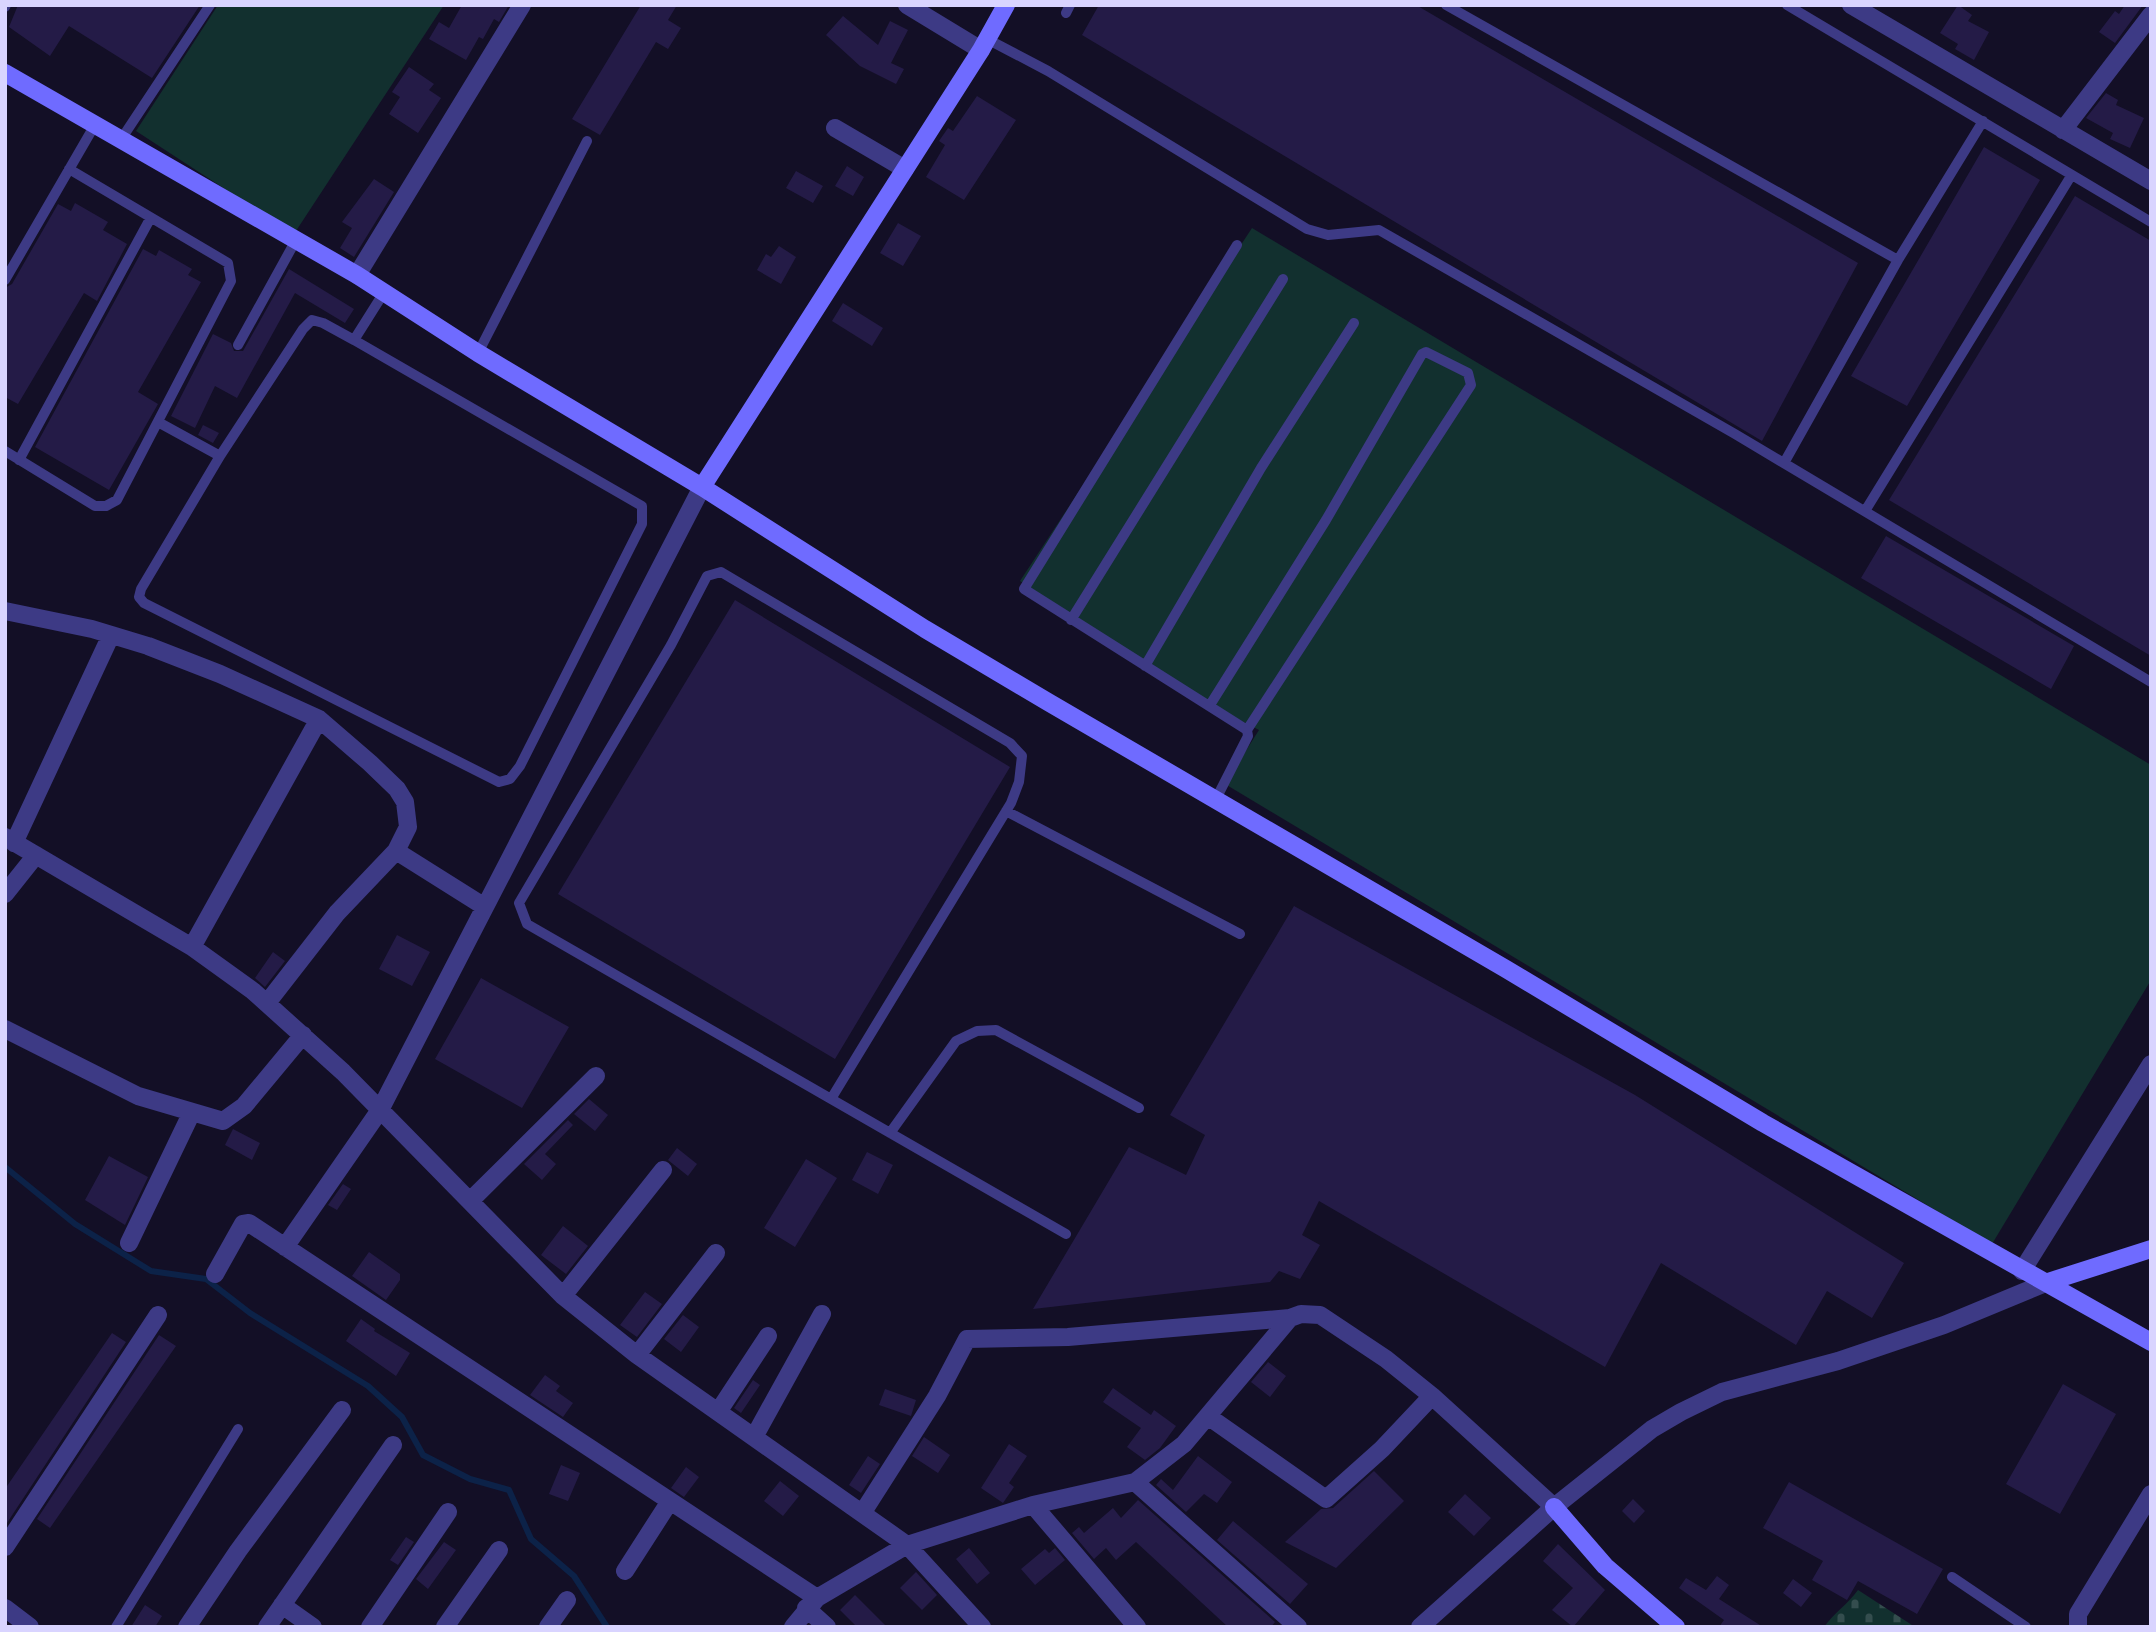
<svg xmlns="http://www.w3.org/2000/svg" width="2156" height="1632" viewBox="0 0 2156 1632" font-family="Arial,sans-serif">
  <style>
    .green { fill: #12302f }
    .cemetery { fill: url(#cemetery-stones) }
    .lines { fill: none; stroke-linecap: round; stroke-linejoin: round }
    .stream { stroke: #0c2248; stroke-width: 6 }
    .building { fill: #241b47 }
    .lane { stroke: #3d3a85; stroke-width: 10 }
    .street { stroke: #3d3a85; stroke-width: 18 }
    .secondary { stroke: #6f6bff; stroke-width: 18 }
  </style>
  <defs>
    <pattern id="cemetery-stones" width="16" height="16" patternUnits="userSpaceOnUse" patternTransform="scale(1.75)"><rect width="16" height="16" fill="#12302f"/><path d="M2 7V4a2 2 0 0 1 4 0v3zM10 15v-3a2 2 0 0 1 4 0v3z" fill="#344d4e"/></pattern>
  </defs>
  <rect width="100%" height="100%" fill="#130f26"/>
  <!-- green -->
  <path class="green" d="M218 5H444L294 234 136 131Z
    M1252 228 2151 765V980L1992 1244 1225 784 1259 730 1210 705 1020 581Z"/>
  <!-- cemetery -->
  <path class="cemetery" d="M1858 1590 1915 1627H1824C1834 1613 1848 1604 1858 1590Z"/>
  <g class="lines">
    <!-- stream -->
    <path class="stream" d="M5 1167 75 1224 151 1271 206 1279 250 1313 368 1386 402 1417 423 1455 470 1479 509 1490 531 1539 574 1576 607 1627"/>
  </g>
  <!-- building -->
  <path class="building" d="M18 5H200L152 78 69 26 50 56 9 27Z
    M462 5H509L499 22 494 19 483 39 479 37 466 60 429 39 439 22 449 28Z
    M641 5H677L668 20 681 28 668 49 656 42 600 135 572 119Z
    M1099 5H1416L1858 263 1762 441 1082 35Z
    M1958 5 1972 15 1968 21 1989 32 1974 60 1955 49 1958 44 1940 33Z
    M2125 5H2143L2115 43 2099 32 2115 11 2119 14Z
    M843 16 878 45 890 21 908 30 891 63 904 69 896 84 860 66 826 35Z
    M409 67 434 84 429 90 441 98 418 133 389 114 400 97 392 92Z
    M2106 93 2118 100 2116 105 2144 118 2130 148 2110 139 2113 133 2086 118Z
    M977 96 1016 120 964 200 926 177 945 145 939 141 948 128 953 131Z
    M1984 147 2040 180 1907 406 1851 376Z
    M847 166 864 177 853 196 835 186Z
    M796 171 823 186 813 203 786 188Z
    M374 179 394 192 354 257 340 248 352 228 342 222Z
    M2075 196 2151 241V656L1889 500Z
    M75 203 108 222 103 230 127 244 97 301 84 293 18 404 5 397V288L12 284 58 204 71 211Z
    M898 223 921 236 903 266 880 253Z
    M779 246 796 257 781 284 757 270 766 254 771 257Z
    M143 249 156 256 159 250 192 269 188 275 201 282 138 392 158 404 109 490 35 447Z
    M289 269 354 309 345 323 295 293 237 398 215 386 195 428 171 416 213 334 231 343 234 351H243Z
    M843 303 883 328 872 346 832 321Z
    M203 425 219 433 213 443 198 435Z
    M1886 536 2074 646 2051 689 1861 578Z
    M735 600 1010 767 835 1059 558 894Z
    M1294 906 1635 1095 1904 1263 1872 1318 1827 1291 1796 1345 1661 1263 1605 1367 1319 1201 1302 1235 1320 1245 1300 1279 1279 1271 1270 1282 1033 1309 1129 1147 1186 1175 1205 1135 1170 1115Z
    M397 935 430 952 412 986 379 969Z
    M273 952 285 961 265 987 255 978Z
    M481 978 569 1027 522 1108 435 1059Z
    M589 1099 608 1115 595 1131 574 1114Z
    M568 1120 573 1125 545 1154 556 1164 542 1180 524 1164Z
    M233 1129 260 1143 252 1160 225 1145Z
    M677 1148 697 1164 688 1176 668 1160Z
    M867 1152 893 1165 878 1194 852 1180Z
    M109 1156 148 1177 125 1225 85 1200Z
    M806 1159 837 1178 795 1247 764 1228Z
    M343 1184 351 1189 337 1210 328 1205Z
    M563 1226 588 1246 566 1274 541 1255Z
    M369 1252 400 1274V1280L386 1300 352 1276Z
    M645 1292 662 1304 637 1337 620 1325Z
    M683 1315 699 1327 681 1352 664 1339Z
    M361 1319 375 1329 374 1331 410 1353 396 1376 346 1341Z
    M112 1333 126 1342 5 1526V1489Z
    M159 1335 176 1346 50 1528 37 1519Z
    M1268 1362 1286 1376 1270 1397 1251 1382Z
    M545 1375 560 1386 556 1391 573 1403 563 1417 530 1395Z
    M753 1380 760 1385 741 1413 734 1408Z
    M2063 1384 2116 1414 2060 1514 2006 1484Z
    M1113 1388 1151 1415 1154 1410 1176 1426 1160 1448 1145 1460 1127 1447 1141 1428 1103 1402Z
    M885 1389 916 1400 911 1416 879 1405Z
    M924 1437 950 1455 938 1473 912 1456Z
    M1009 1444 1027 1456 1009 1483 1014 1487 1003 1503 981 1488Z
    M868 1456 880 1464 861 1493 849 1485Z
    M1198 1456 1232 1482 1217 1503 1204 1494 1186 1512 1156 1485 1161 1479 1173 1490Z
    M561 1465 580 1473 568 1501 549 1494Z
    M686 1467 699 1477 684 1497 671 1488Z
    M1374 1471 1404 1501 1336 1568 1285 1542 1321 1509 1333 1508Z
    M780 1481 799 1496 783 1516 764 1501Z
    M1789 1482 1943 1569 1917 1614 1858 1581 1847 1600 1812 1580 1823 1561 1763 1528Z
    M1465 1494 1491 1518 1474 1536 1448 1512Z
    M1633 1499 1645 1511 1634 1523 1622 1511Z
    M1138 1500 1275 1622 1271 1627H1228L1136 1542 1116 1560 1106 1548 1094 1559 1072 1533 1079 1527 1084 1533 1113 1508 1121 1518Z
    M1233 1521 1308 1584 1290 1604 1217 1540Z
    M406 1537 414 1542 398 1565 390 1560Z
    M444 1542 456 1550 428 1589 416 1579Z
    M1558 1544 1605 1590 1573 1627 1552 1610 1573 1588 1543 1561Z
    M969 1548 990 1573 977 1584 956 1559Z
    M1055 1548 1065 1560 1035 1585 1021 1569 1045 1549 1049 1553Z
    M916 1572 937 1595 922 1610 900 1588Z
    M1717 1576 1729 1585 1719 1599 1763 1627H1719L1724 1620 1679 1588 1686 1578 1706 1590Z
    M1793 1579 1812 1593 1801 1607 1783 1593Z
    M855 1595 887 1627H857L840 1610Z
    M145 1605 162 1616 155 1627H131Z"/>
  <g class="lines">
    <!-- lane -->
    <path class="lane" d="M1446 5 1898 260
      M1787 5 2151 222
      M5 7 6 5
      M1066 13 1070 5
      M987 39 1048 71 1307 229 1328 235 1379 230 1735 434 2151 682
      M122 138 210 5
      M1237 245 1024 589 1247 730
      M5 280 96 123
      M354 340 642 506V524L520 766 510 779 499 782 144 603 139 597 141 589 220 456 303 329 312 320 323 323 354 340 383 294
      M238 345 296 240
      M478 353 587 141
      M158 422 220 456
      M5 451 95 506H106L117 500 231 281 228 263 69 169
      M19 460 150 219
      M1784 463 1898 260 1983 121
      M1865 511 2071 176
      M1071 620 1283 279
      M1145 666 1261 468 1354 323
      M1210 705 1326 520 1422 354 1426 352 1468 373 1471 385 1247 730 1248 736 1216 799
      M1006 811 1240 934
      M831 1099 1011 803 1019 782 1022 756 1010 743 721 572 707 576 671 645 519 903 527 924 1066 1234
      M890 1133 956 1041 977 1031 996 1030 1139 1108
      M1952 1577 2026 1627
      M116 1627 238 1429"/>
    <!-- street -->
    <path class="street" d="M907 5 981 50
      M1851 5 2151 181
      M835 128 905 169
      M2063 130 2151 15
      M357 275 522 5
      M5 611 92 629 148 646 220 674 319 719 370 763 397 789 405 802 408 827 396 851 485 907
      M5 837 192 947 253 991 343 1072 563 1296 637 1355 907 1545 982 1627
      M14 843 111 635
      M5 894 36 855
      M192 947 319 719
      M267 1003 337 913 396 851
      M5 1029 138 1096 223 1121 244 1106 303 1035
      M471 1200 596 1076
      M129 1243 191 1114
      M285 1247 380 1110 702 487
      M2022 1271 2151 1064
      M215 1274 243 1224 249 1223 817 1598
      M563 1296 663 1170
      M637 1355 716 1253
      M718 1412 768 1336
      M1209 1417 1326 1499 1382 1449 1432 1396
      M754 1437 822 1314
      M1135 1482 1298 1627
      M1033 1505 1137 1627
      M863 1512 937 1396 967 1339 1068 1337 1290 1318
      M5 1547 158 1315
      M625 1571 670 1501
      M282 1605 313 1627
      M5 1608 30 1627
      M806 1608 827 1627
      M187 1627 238 1551 342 1410
      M267 1627 393 1445
      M370 1627 448 1512
      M445 1627 499 1550
      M548 1627 567 1600
      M793 1627 817 1598 907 1545 1033 1505 1135 1482 1184 1444 1290 1318 1301 1314 1320 1315 1386 1359 1432 1396 1554 1507
      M1420 1627 1554 1507 1652 1429 1681 1412 1722 1392 1838 1361 1944 1325 2048 1282
      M2078 1627V1614L2151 1494"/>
    <!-- secondary -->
    <path class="secondary" d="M5 73 357 275 478 353 702 487 925 629 1048 702 1506 969 1763 1123 2151 1342
      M702 487 981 50 1006 5
      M2048 1282 2151 1249
      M1554 1507 1605 1566 1676 1627"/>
  </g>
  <!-- border -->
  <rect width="2156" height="1632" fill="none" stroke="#d9d4ff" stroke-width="14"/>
</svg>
